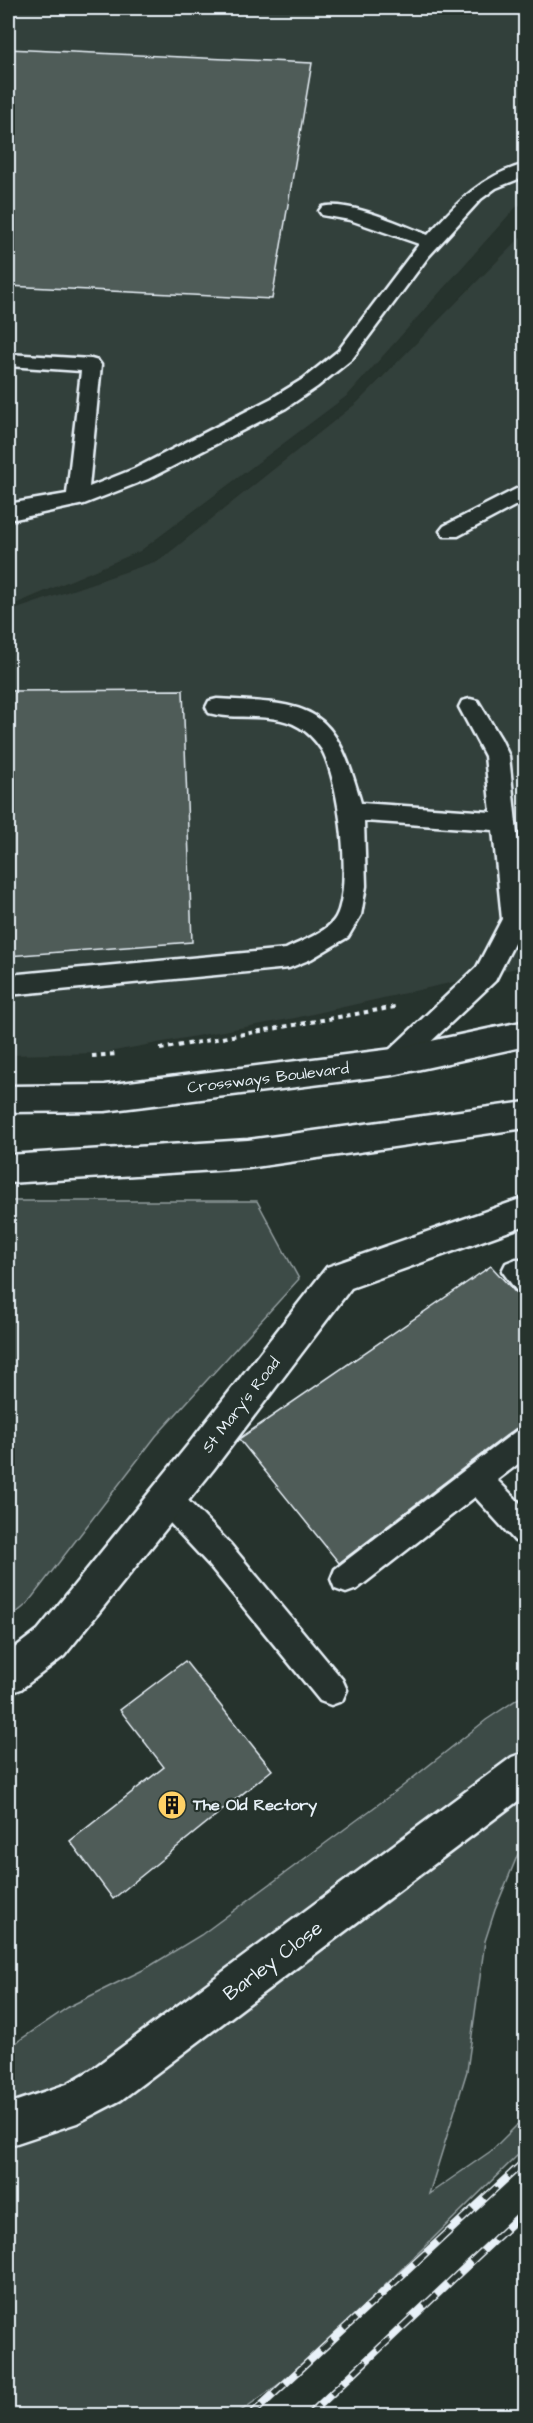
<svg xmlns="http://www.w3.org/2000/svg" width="533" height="2423" viewBox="0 0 533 2423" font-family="'Architects Daughter',sans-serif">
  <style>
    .built { fill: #333f3a }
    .green { fill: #3e4b47; stroke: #939ea0; stroke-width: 1.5 }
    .building { fill: #505c59; stroke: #e8f1f8; stroke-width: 1.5 }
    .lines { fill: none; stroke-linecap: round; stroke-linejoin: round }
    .service-casing { stroke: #e8f1f8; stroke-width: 5 }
    .minor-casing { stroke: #e8f1f8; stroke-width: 5 }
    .primary-casing { stroke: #e8f1f8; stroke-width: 5 }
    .path { stroke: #e8f1f8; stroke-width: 4; stroke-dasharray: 4.5 4.5; stroke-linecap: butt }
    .service { fill: #26332d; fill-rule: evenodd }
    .minor { fill: #26332d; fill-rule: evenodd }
    .primary { fill: #26332d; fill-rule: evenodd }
    .rail-casing { stroke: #e8f1f8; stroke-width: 8 }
    .rail { stroke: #26332d; stroke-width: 5; stroke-dasharray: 16; stroke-linecap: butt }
    .labels { text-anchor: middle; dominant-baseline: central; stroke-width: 4.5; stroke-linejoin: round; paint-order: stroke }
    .street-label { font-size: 16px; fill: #e8f1f8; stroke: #26332d }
    .poi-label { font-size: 16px; font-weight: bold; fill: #e8f1f8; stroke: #26332d; text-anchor: start }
    .near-street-label { font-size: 20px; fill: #e8f1f8; stroke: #26332d }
  </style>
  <rect width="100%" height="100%" fill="#26332d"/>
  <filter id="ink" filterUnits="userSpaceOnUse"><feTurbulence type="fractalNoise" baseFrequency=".0167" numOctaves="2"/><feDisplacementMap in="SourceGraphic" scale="12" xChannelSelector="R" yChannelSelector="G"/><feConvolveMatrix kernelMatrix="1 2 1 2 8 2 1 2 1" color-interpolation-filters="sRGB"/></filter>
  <g filter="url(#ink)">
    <!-- built -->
    <path class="built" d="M8 8H525V203L516 207 348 395 140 551 8 607Z
      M525 233V966L295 1018 103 1053 8 1055V612L160 560 358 402Z"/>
    <!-- green -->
    <path class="green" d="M8 1201H257L299 1279 156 1436 27 1604 8 1620Z
      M525 1694V1837L495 1910 485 1941 467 2071 429 2194 491 2151 525 2117V2148L299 2370 235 2415 8 2416V2048L70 2006 145 1969 201 1935 399 1789 486 1720Z"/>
    <!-- building -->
    <path class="building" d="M8 49 312 63 272 299 8 286Z
      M183 690 192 942 8 956V691Z
      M491 1266 525 1303V1425L515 1429 339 1563 239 1439Z
      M185 1661 272 1770 113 1899 70 1841 164 1767 120 1710Z"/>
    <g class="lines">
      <!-- service casing -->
      <g class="service-casing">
        <path id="service" d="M526 164V176L496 188 481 199 428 257 352 359 317 387 286 408 148 479 84 504 15 519 8 518V504L67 494 81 371 8 366V354L91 359 98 361 101 365 89 487 134 469 272 398 303 379 338 351 419 244 350 220 322 215 319 211 322 207C349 200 401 225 428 235 457 203 482 175 526 164Z
          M526 484V500L458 536H444L440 531 444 526Z
          M217 699C314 704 334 705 361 803L491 812 485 756 459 707 462 701 470 699 478 701 501 739 509 756 526 920 495 981 402 1069 393 1072 384 1069 380 1062 384 1055 477 967 502 919 493 830 364 821 366 886 361 915 348 937 311 959 289 968 8 995V975L286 949C301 941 327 933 336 917 353 886 339 780 322 750 316 741 308 732 299 727 272 711 238 721 209 713L206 707 209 701Z
          M516 1259 526 1262V1293L516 1290 502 1271 506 1263Z
          M526 1427V1458L497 1480 526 1509V1545L515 1541 475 1497 357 1589 346 1593 335 1589 331 1579 335 1569 516 1431Z
          M167 1485 177 1489 231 1545 342 1679 347 1690 342 1701 331 1705 320 1701 209 1565 157 1509 152 1499 157 1489Z"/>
      </g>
      <!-- minor casing -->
      <g class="minor-casing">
        <path id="minor" d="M526 1197V1225L351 1288 213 1470 64 1656 21 1689 8 1694V1653L38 1630 187 1446 327 1267Z
          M526 1752V1795L121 2100 77 2123 8 2146V2104L67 2084 91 2070 512 1757Z"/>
      </g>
      <!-- primary casing -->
      <g class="primary-casing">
        <path id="primary" d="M526 1021V1046L393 1075 105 1111 8 1112V1086L105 1085 393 1049Z
          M526 1102V1128L248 1168 8 1183V1155L248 1140Z"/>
      </g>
      <!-- path -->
      <path class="path" d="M160 1049 395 1007
        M92 1056 117 1054"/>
      <!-- service -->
      <use href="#service" class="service"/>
      <!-- minor -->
      <use href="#minor" class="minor"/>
      <!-- primary -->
      <use href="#primary" class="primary"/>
      <!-- rail casing -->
      <g class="rail-casing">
        <path id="rail" d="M250 2416 526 2160
          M308 2416 526 2210"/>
      </g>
      <!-- rail -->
      <use href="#rail" class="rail"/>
    </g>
  </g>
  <!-- icons -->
  <defs>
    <g id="building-disc" transform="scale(1.5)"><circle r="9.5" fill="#ffd166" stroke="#26332d"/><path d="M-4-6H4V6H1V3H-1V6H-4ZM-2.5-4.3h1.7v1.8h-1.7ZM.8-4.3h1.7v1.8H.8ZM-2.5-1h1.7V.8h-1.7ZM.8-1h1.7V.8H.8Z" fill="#111"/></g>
  </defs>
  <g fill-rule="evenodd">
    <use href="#building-disc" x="172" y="1805"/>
  </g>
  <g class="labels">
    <!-- street labels -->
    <g class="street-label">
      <text transform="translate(268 1078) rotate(-7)">Crossways Boulevard</text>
      <text transform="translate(241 1405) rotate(-52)">St Mary's Road</text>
    </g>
    <!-- poi labels -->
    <g class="poi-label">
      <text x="193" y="1805">The Old Rectory</text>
    </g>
    <!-- near-street labels -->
    <g class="near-street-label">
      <text transform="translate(273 1961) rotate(-37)">Barley Close</text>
    </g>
  </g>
  <!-- margin -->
  <rect width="533" height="2423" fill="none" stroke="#26332d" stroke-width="30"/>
  <rect x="15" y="15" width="503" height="2393" fill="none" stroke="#e8f1f8" stroke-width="2" filter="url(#ink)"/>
</svg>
